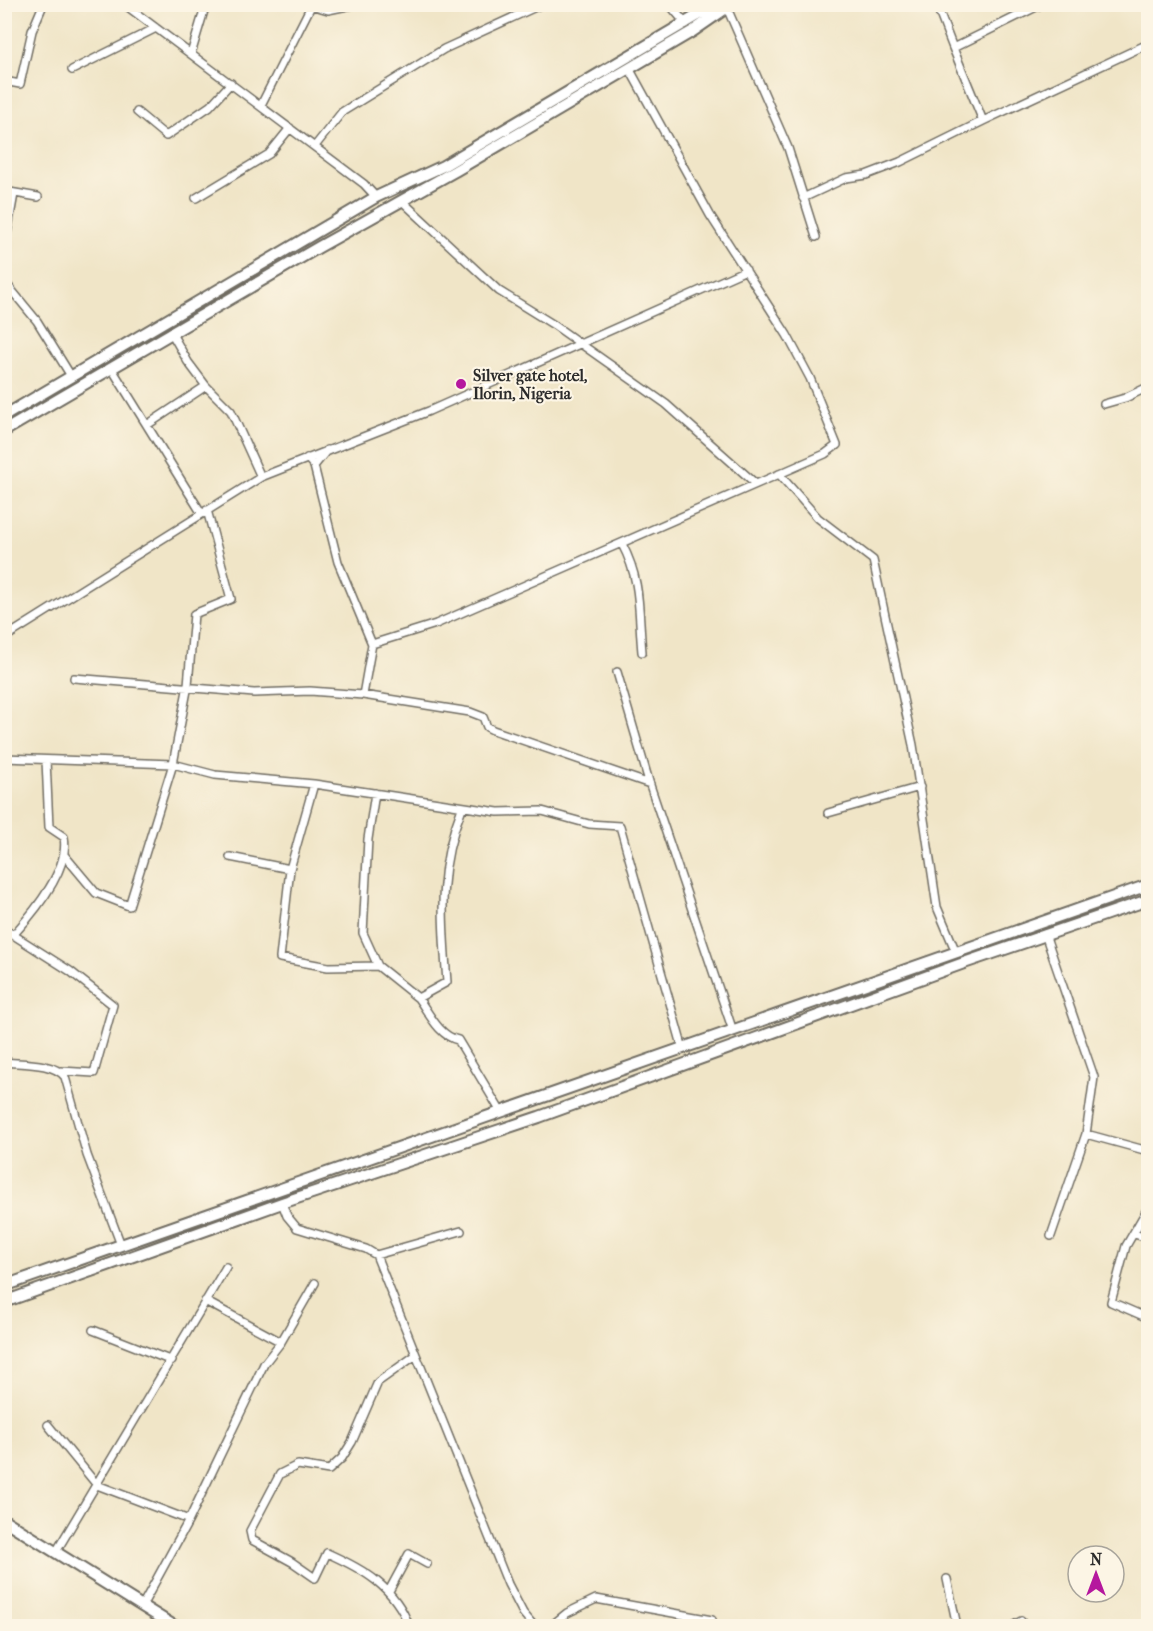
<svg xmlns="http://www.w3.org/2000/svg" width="1153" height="1631" viewBox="0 0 1153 1631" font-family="'IM FELL French Canon',serif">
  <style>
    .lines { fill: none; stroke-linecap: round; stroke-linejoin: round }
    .street-casing { stroke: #706c62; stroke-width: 10 }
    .secondary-casing { stroke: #706c62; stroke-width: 14 }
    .primary-casing { stroke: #706c62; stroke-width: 14 }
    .street { stroke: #fff; stroke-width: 7 }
    .secondary { stroke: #fff; stroke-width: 10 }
    .primary { stroke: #fff; stroke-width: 10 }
    .poi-dot { fill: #b5179e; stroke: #fcf5e5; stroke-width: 2 }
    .labels { text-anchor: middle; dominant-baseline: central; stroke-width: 4.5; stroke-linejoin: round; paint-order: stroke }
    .poi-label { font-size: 16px; font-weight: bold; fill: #2b2b2b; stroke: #fcf5e5; text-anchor: start }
  </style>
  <rect width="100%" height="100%" fill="#fcf5e5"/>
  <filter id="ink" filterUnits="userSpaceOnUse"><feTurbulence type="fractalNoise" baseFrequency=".0167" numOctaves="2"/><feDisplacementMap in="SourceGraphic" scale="12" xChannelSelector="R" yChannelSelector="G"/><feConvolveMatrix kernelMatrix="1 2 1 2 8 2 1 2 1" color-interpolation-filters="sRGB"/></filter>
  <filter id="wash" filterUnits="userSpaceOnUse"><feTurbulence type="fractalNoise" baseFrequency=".008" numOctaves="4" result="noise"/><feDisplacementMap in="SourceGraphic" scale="24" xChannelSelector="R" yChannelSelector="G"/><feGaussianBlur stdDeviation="1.35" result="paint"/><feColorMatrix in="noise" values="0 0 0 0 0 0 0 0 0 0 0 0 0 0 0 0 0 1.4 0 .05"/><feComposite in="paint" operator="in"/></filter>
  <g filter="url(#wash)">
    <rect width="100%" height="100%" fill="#f0e5c7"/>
  </g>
  <g filter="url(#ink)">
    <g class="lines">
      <!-- street casing -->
      <g class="street-casing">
        <path id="street" d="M124 4 364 184 376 197
          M308 4 328 10 357 4
          M669 4 686 24
          M936 4 953 48
          M727 8 788 148 816 237
          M191 54 206 4
          M72 70 156 28
          M4 81 20 84 32 31 43 5
          M261 105 311 6
          M137 112 166 136 210 106 231 83
          M983 121 953 48 1042 4
          M315 146 342 112 444 49 542 4
          M4 191 38 197
          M196 198 269 154 290 128
          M803 198 846 178 866 175 900 162 983 121 1148 44
          M402 201 499 291 554 325 666 404 756 484
          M4 250 14 194
          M4 281 37 321 71 376
          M171 332 188 362 206 386
          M112 369 202 514
          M1104 404 1125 398 1148 387
          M147 425 206 386 231 411 261 477
          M307 458 314 466 338 562 372 644 363 695
          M314 466 327 450
          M779 474 818 518 873 560 913 745 937 907 956 952
          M622 544C642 582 638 610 642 652
          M4 638 261 477 429 411 746 270
          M372 644 436 624 825 454 837 445 810 378 787 335 710 215 629 68
          M617 672 650 785 733 1031
          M74 678 254 693 310 691 363 695 470 712 483 717 487 727 493 730 650 784
          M4 758 173 764 215 775 314 784 498 812 542 811 589 824 620 826 683 1049
          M314 784 290 869 280 958 328 967 378 966 363 933 368 839 375 793
          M828 813 920 787
          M65 856 96 893 129 906 173 764 188 685 194 614 231 599 207 510
          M230 857 290 869
          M4 929 70 971 113 1005 94 1073 61 1071
          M15 933C35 911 70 868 64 837L49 827 46 760
          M1045 934 1094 1077 1086 1134 1148 1151
          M378 966 418 998 447 982C442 916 437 871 462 808
          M418 998C429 1013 439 1036 458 1040L501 1112
          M4 1062C22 1064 54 1062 65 1077L87 1155 121 1245
          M282 1203 287 1216 297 1228 366 1249 376 1255 461 1231
          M1148 1208 1126 1246 1111 1302 1148 1318
          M1134 1234 1148 1238
          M1051 1236 1086 1134
          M376 1255 508 1584 523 1613 534 1626
          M205 1301 281 1342
          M93 1330 172 1361
          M48 1425 97 1485 189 1520
          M56 1552 226 1267
          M947 1579 957 1626
          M389 1591 409 1554 427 1564
          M142 1606 189 1520 264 1364 281 1342 315 1283
          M409 1626C395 1587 363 1569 327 1553L315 1578 292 1562 252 1540 250 1531 280 1474 298 1465 329 1470 342 1458 352 1442 378 1382 416 1355
          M551 1626 567 1613 596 1599 712 1620 710 1626
          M1012 1626 1021 1621"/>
      </g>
      <!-- secondary casing -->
      <g class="secondary-casing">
        <path id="secondary" d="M4 1520 174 1626"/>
      </g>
      <!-- primary casing -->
      <g class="primary-casing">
        <path id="primary" d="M4 416 376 197 443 166 717 4
          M4 431 319 247 455 171 693 31 732 4
          M4 1286 1148 885
          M4 1302 282 1203 539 1117 964 963 1148 900"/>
      </g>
      <!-- street -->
      <use href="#street" class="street"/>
      <!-- secondary -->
      <use href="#secondary" class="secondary"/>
      <!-- primary -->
      <use href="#primary" class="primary"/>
    </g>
  </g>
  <!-- markers -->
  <circle class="poi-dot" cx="461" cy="384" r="6"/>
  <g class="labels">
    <!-- poi labels -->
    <g class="poi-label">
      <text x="473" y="375">Silver gate hotel,<tspan x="473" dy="18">Ilorin, Nigeria</tspan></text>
    </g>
  </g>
  <!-- margin -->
  <rect width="1153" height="1631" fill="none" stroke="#fcf5e5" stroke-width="24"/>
  <!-- north arrow -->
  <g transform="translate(1096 1574)"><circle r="28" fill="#fcf5e5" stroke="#a8a49b" stroke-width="1.5"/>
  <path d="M0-4.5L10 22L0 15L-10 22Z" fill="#b5179e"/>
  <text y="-9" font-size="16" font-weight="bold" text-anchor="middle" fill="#2b2b2b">N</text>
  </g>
</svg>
